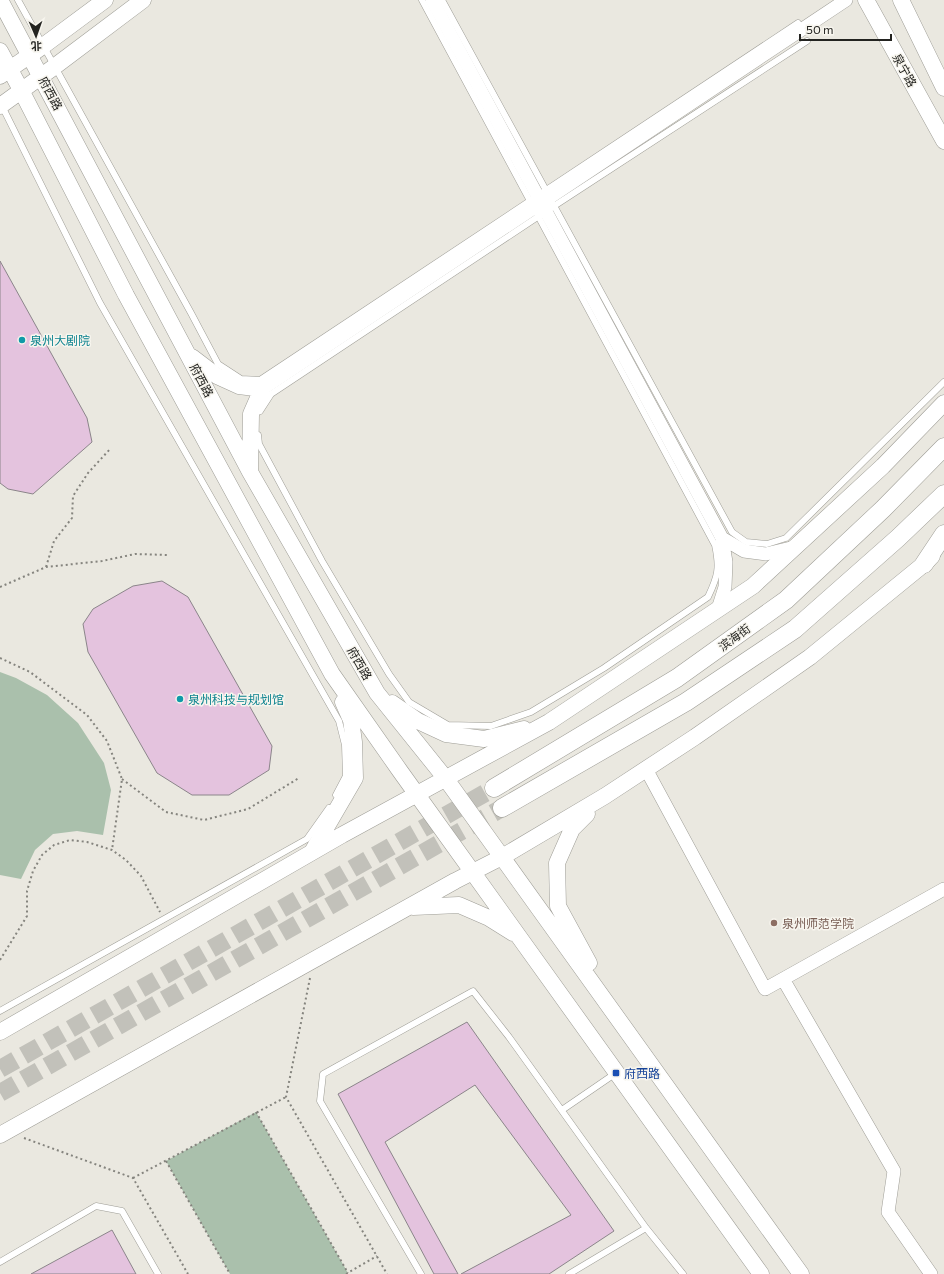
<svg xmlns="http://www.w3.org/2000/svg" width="944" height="1274" viewBox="0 0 944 1274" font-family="Commissioner,'Noto Sans SC',sans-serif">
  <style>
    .green { fill: #aac0ac }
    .building { fill: #e4c3de; stroke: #8b858a }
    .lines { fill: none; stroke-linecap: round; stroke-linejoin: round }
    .secondary-tunnel { stroke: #c2c1ba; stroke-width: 18; stroke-dasharray: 18 9; stroke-linecap: butt }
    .service-casing { stroke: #9e9d96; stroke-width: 7 }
    .minor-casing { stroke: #9e9d96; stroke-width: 14 }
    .tertiary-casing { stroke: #9e9d96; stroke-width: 17 }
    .secondary-casing { stroke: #9e9d96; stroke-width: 19 }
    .path { stroke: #85847e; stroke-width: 2; stroke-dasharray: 2 3; stroke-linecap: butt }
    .service { stroke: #fff; stroke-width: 6 }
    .minor { stroke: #fff; stroke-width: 13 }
    .tertiary { stroke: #fff; stroke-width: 16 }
    .secondary { stroke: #fff; stroke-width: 18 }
    .culture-dot { fill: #0f9aa8; stroke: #f7f5ee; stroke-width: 1.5 }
    .education-dot { fill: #8d6e63; stroke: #f7f5ee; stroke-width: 1.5 }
    .transit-dot { fill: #1a4fb4; stroke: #f7f5ee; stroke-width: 1.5 }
    .labels { text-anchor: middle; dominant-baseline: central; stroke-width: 3; stroke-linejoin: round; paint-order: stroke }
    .street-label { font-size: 12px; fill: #232320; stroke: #f7f5ee }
    .culture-label { font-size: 12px; fill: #0d838f; stroke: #f7f5ee; text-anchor: start }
    .education-label { font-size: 12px; fill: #785e54; stroke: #f7f5ee; text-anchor: start }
    .transit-label { font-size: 12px; fill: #164399; stroke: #f7f5ee; text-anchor: start }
  </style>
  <rect width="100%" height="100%" fill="#eae8e0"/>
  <!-- green -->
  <path class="green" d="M0 672 16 678 47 695 78 723 104 763 111 790 103 835 77 831 53 834 35 850 21 879 0 875Z
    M256 1112 348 1273 346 1274H230L166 1161Z"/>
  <!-- building -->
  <path class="building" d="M0 261 87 418 92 442 33 494 8 489 0 483Z
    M162 581 188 597 272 746 269 770 229 795H192L157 773 88 652 83 624 93 609 133 586Z
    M467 1022 614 1231 549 1274H461L571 1215 475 1085 385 1142 458 1274H434L338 1094Z
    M112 1230 136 1274H31Z"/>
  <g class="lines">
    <!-- secondary-tunnel -->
    <path class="secondary-tunnel" d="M0 1069 494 788
      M0 1093 502 808"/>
    <!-- service casing -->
    <g class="service-casing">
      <path id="service" d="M18 0 191 313 218 364 241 379 260 380 798 23
        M442 0 548 194
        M2 106 100 303 339 721 345 745 346 776 336 795
        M553 204 732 532 746 542 767 544 786 538 944 382
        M260 411 271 394 554 206 807 41
        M258 435 259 444 322 561 389 674 409 702 448 725 491 726 531 712 604 668 708 597C718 576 720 568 715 545L422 0
        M0 1011 307 839 329 808
        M562 1110 616 1073
        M0 1262 96 1206 122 1211 158 1274
        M421 1274 320 1101 323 1074 473 991 509 1037 646 1228 683 1274
        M569 1274 646 1228"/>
    </g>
    <!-- minor casing -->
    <g class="minor-casing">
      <path id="minor" d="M432 0 722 538
        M262 389 846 0
        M718 609 725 587 726 562 722 538 744 551 766 554 795 547
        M646 769 765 989 783 979
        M931 1274 888 1212 894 1171 783 979 944 889"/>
    </g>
    <!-- tertiary casing -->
    <g class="tertiary-casing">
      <path id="tertiary" d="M0 0 250 472 377 693 446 779 801 1274
        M866 0 944 141
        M901 0 944 88
        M0 51 21 90 126 295 332 674 400 771 761 1274
        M0 76 43 46 105 0
        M0 106 54 67 143 0
        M192 357 217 376 239 386 262 389 251 414 250 470
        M392 703 418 721 446 734 484 739 524 729
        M587 814 572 829 557 863 558 906 589 963
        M312 852 355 778 354 742 351 720 343 702
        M413 907 459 905 489 918 513 933
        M0 1032 342 835 549 722 753 586 883 466 944 403
        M0 1135 455 881 502 857 605 796 695 737 810 657 924 564 932 556"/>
    </g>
    <!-- secondary casing -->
    <g class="secondary-casing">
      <path id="secondary" d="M924 564 944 534
        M494 788 677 678 786 600 883 509 944 447
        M502 808 686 702 795 629 898 538 944 494"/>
    </g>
    <!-- path -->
    <path class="path" d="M46 567 54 541 72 518 73 496 88 473 111 448
      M0 587 46 567 102 561 135 554 168 555
      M0 658 30 672 87 715 107 741 122 779 112 850
      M122 779 166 812 204 820 248 809 299 778
      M0 960 27 916V891L33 871 42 855 54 845 70 840 87 842 112 850 126 860 141 876 160 912
      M310 978 286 1097 387 1274
      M256 1112 348 1273
      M24 1138 133 1178 188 1274
      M166 1161 230 1274
      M133 1178 286 1097
      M346 1274 377 1256"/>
    <!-- service -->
    <use href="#service" class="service"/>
    <!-- minor -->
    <use href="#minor" class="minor"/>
    <!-- tertiary -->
    <use href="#tertiary" class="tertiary"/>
    <!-- secondary -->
    <use href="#secondary" class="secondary"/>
  </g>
  <!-- markers -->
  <g class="culture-dot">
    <circle cx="22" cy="340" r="4"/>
    <circle cx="180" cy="699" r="4"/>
  </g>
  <circle class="education-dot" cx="774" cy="923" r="4"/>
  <rect class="transit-dot" x="612" y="1069" width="8" height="8" rx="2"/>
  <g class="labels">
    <!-- street labels -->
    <g class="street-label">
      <text transform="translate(905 70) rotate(61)">泉宁路</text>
      <text transform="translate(51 93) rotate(62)">府西路</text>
      <text transform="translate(202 380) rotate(62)">府西路</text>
      <text transform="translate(734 637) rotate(-36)">滨海街</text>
      <text transform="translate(360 663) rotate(60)">府西路</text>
    </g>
    <!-- culture labels -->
    <g class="culture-label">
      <text x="30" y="340">泉州大剧院</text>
      <text x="188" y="699">泉州科技与规划馆</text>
    </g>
    <!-- education labels -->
    <g class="education-label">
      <text x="782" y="923">泉州师范学院</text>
    </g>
    <!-- transit labels -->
    <g class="transit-label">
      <text x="624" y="1073">府西路</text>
    </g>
  </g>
  <!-- north arrow -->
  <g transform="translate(36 36) rotate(178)" stroke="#f7f5ee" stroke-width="3" paint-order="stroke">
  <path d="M0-3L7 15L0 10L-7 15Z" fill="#232320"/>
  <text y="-6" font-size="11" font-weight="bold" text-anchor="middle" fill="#232320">北</text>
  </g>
  <!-- scale -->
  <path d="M800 34v6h91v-6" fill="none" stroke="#232320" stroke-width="2"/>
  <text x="806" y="34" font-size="12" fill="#232320" stroke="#f7f5ee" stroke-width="3" paint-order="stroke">50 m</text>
</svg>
